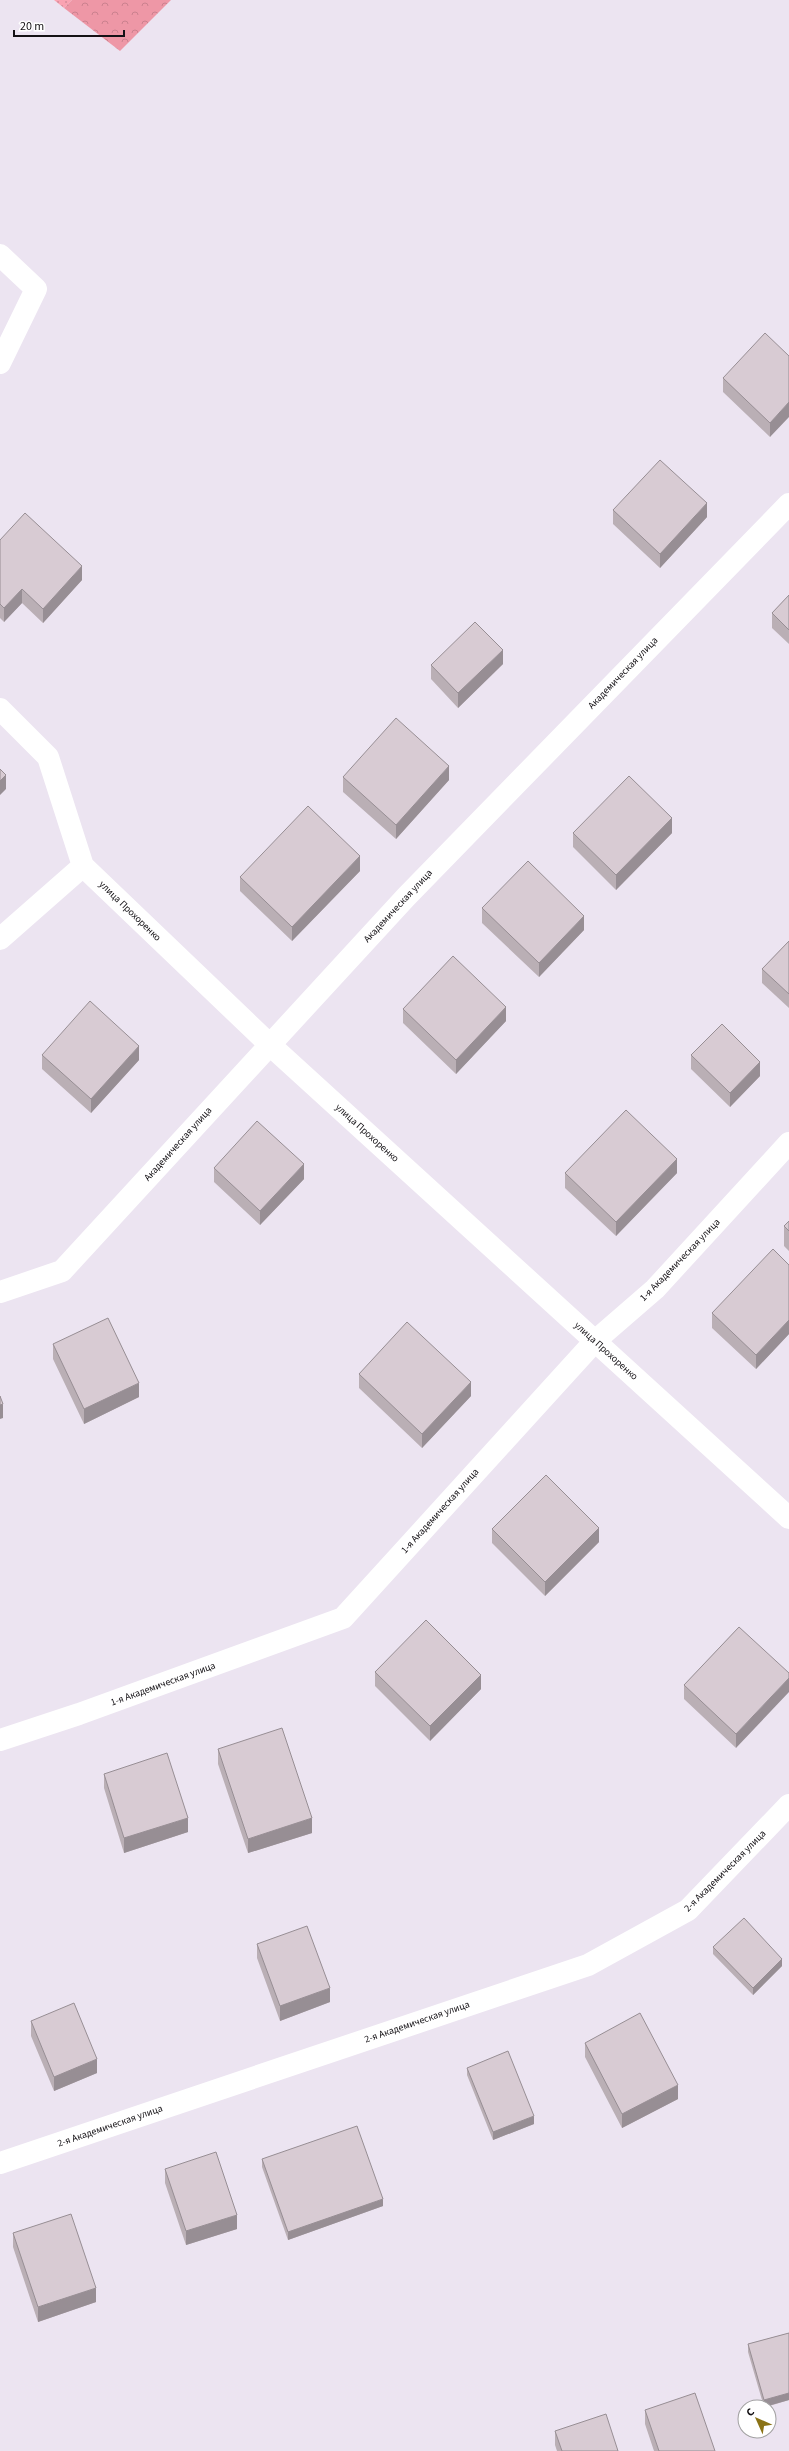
<svg xmlns="http://www.w3.org/2000/svg" width="789" height="2451" viewBox="0 0 789 2451" font-family="'Source Sans 3',sans-serif">
  <style>
    .grass { fill: url(#grass-dots) }
    .forest { fill: url(#forest-crowns) }
    .lines { fill: none; stroke-linecap: round; stroke-linejoin: round }
    .minor { stroke: #fff; stroke-width: 22 }
    .wall { fill: #baafb5 }
    .shaded-wall { fill: #978e94 }
    .building { fill: #d8cbd3; stroke: #978e94 }
    .labels { text-anchor: middle; dominant-baseline: central; stroke-width: 3; stroke-linejoin: round; paint-order: stroke }
    .street-label { font-size: 10px; fill: #141115; stroke: #fff }
  </style>
  <defs>
    <pattern id="grass-dots" width="8" height="8" patternUnits="userSpaceOnUse"><rect width="8" height="8" fill="#faa3b2"/><path d="M2 2h.1M6 6h.1" fill="none" stroke="#d58b98" stroke-width="1.8" stroke-linecap="round"/></pattern>
    <pattern id="forest-crowns" width="20" height="18" patternUnits="userSpaceOnUse"><rect width="20" height="18" fill="#ee97a6"/><path d="M2 6a3 3 0 1 1 6 0M12 15a3 3 0 1 1 6 0" fill="none" stroke="#cb818e"/></pattern>
  </defs>
  <rect width="100%" height="100%" fill="#ece4f1"/>
  <!-- grass -->
  <path class="grass" d="M54 0H72L64 8Z"/>
  <!-- forest -->
  <path class="forest" d="M72 0H171L120 51 64 8Z"/>
  <g class="lines">
    <!-- minor -->
    <path class="minor" d="M0 255 36 289 0 363
      M0 709 48 757 83 866 269 1044 789 1518
      M0 939 83 866
      M0 1292 62 1271 406 897 789 504
      M0 1740 79 1714 343 1618 595 1341 655 1289 789 1143
      M0 2163 588 1965 688 1910 789 1805"/>
  </g>
  <!-- wall -->
  <path class="wall" d="M789 356 770 437 723 392V378Z
    M613 510 707 517 660 568 613 524Z
    M0 540 82 580 43 623 22 603 4 622 0 618Z
    M789 595V644L772 628V613Z
    M503 664 458 708 431 679V665Z
    M343 777 449 780 396 839 343 792Z
    M573 833H672L616 890 573 847Z
    M360 871 292 941 240 891V877Z
    M482 908 584 930 539 977 482 923Z
    M789 941V1008L762 983V969Z
    M403 1009 506 1021 456 1074 403 1023Z
    M42 1055 139 1060 91 1113 42 1069Z
    M691 1055 760 1076 730 1107 691 1069Z
    M214 1168 304 1179 260 1225 214 1182Z
    M565 1173H677L616 1236 565 1188Z
    M789 1221V1251L784 1246V1226Z
    M789 1265V1334L756 1369 712 1328V1313Z
    M53 1344 139 1397 84 1424 53 1359Z
    M359 1374 471 1396 422 1448 359 1388Z
    M492 1529 599 1542 545 1596 492 1543Z
    M739 1627 736 1748 684 1699V1685Z
    M375 1672 481 1689 430 1741 375 1686Z
    M218 1749 312 1833 248 1853 218 1764Z
    M104 1774 188 1832 124 1853 104 1788Z
    M257 1944 330 2002 280 2021 257 1958Z
    M713 1947 782 1966 753 1995 713 1954Z
    M31 2021 97 2073 54 2091 31 2036Z
    M585 2043 678 2099 622 2128 585 2057Z
    M467 2068 534 2124 493 2140 467 2075Z
    M262 2159 383 2206 288 2240 262 2167Z
    M165 2169 237 2229 186 2245 165 2183Z
    M13 2233 96 2302 38 2322 13 2247Z
    M789 2333V2400L766 2407H764L748 2352V2344Z
    M645 2410 715 2451H654L645 2424Z
    M555 2431 618 2451H557L555 2445Z"/>
  <!-- shaded-wall -->
  <path class="shaded-wall" d="M789 402V417L770 437V423Z
    M707 503V517L660 568V554Z
    M82 566V580L43 623V609Z
    M22 589V603L4 622V608Z
    M503 650V664L458 708V693Z
    M449 766V780L396 839V825Z
    M6 775V789L0 795V781Z
    M672 818V833L616 890V875Z
    M360 856V871L292 941V927Z
    M584 916V930L539 977V963Z
    M506 1007V1021L456 1074V1060Z
    M139 1046V1060L91 1113V1099Z
    M760 1062V1076L730 1107V1093Z
    M677 1159V1173L616 1236V1222Z
    M304 1164V1179L260 1225V1211Z
    M789 1320V1334L756 1369V1355Z
    M471 1382V1396L422 1448V1434Z
    M139 1383V1397L84 1424V1409Z
    M3 1404V1418L0 1419V1405Z
    M599 1528V1542L545 1596V1582Z
    M481 1675V1689L430 1741V1726Z
    M789 1678V1692L736 1748V1734Z
    M188 1818V1832L124 1853V1838Z
    M312 1818V1833L248 1853V1839Z
    M782 1959V1966L753 1995V1988Z
    M330 1988V2002L280 2021V2006Z
    M97 2059V2073L54 2091V2077Z
    M678 2085V2099L622 2128V2114Z
    M534 2116V2124L493 2140V2132Z
    M383 2199V2206L288 2240V2232Z
    M237 2215V2229L186 2245V2231Z
    M96 2288V2302L38 2322V2307Z
    M789 2393V2400L764 2407V2400Z"/>
  <!-- building -->
  <path class="building" d="M765 333 789 356V402L770 423 723 378Z
    M660 460 707 503 660 554 613 510Z
    M25 513 82 566 43 609 22 589 4 608 0 604V540Z
    M789 595V630L772 613Z
    M475 622 503 650 458 693 431 665Z
    M396 718 449 766 396 825 343 777Z
    M0 769 6 775 0 781Z
    M629 776 672 818 616 875 573 833Z
    M308 806 360 856 292 927 240 877Z
    M528 861 584 916 539 963 482 908Z
    M789 941V994L762 969Z
    M453 956 506 1007 456 1060 403 1009Z
    M90 1001 139 1046 91 1099 42 1055Z
    M722 1024 760 1062 730 1093 691 1055Z
    M626 1110 677 1159 616 1222 565 1173Z
    M257 1121 304 1164 260 1211 214 1168Z
    M789 1221V1231L784 1226Z
    M773 1249 789 1265V1320L756 1355 712 1313Z
    M108 1318 139 1383 84 1409 53 1344Z
    M407 1322 471 1382 422 1434 359 1374Z
    M0 1396 3 1404 0 1405Z
    M546 1475 599 1528 545 1582 492 1529Z
    M426 1620 481 1675 430 1726 375 1672Z
    M739 1627 789 1673V1678L736 1734 684 1685Z
    M282 1728 312 1818 248 1839 218 1749Z
    M167 1753 188 1818 124 1838 104 1774Z
    M744 1918 782 1959 753 1988 713 1947Z
    M307 1926 330 1988 280 2006 257 1944Z
    M74 2003 97 2059 54 2077 31 2021Z
    M640 2013 678 2085 622 2114 585 2043Z
    M508 2051 534 2116 493 2132 467 2068Z
    M357 2126 383 2199 288 2232 262 2159Z
    M216 2152 237 2215 186 2231 165 2169Z
    M71 2214 96 2288 38 2307 13 2233Z
    M789 2333V2393L764 2400 748 2344Z
    M695 2393 715 2451H659L645 2410Z
    M606 2414 618 2451H562L555 2431Z"/>
  <g class="labels">
    <!-- street labels -->
    <g class="street-label">
      <text transform="translate(623 673) rotate(-46)">Академическая улица</text>
      <text transform="translate(398 906) rotate(-47)">Академическая улица</text>
      <text transform="translate(130 911) rotate(44)">улица Прохоренко</text>
      <text transform="translate(367 1133) rotate(42)">улица Прохоренко</text>
      <text transform="translate(178 1144) rotate(-48)">Академическая улица</text>
      <text transform="translate(680 1260) rotate(-46)">1-я Академическая улица</text>
      <text transform="translate(606 1351) rotate(42)">улица Прохоренко</text>
      <text transform="translate(440 1511) rotate(-48)">1-я Академическая улица</text>
      <text transform="translate(163 1684) rotate(-20)">1-я Академическая улица</text>
      <text transform="translate(725 1871) rotate(-45)">2-я Академическая улица</text>
      <text transform="translate(417 2022) rotate(-19)">2-я Академическая улица</text>
      <text transform="translate(110 2126) rotate(-19)">2-я Академическая улица</text>
    </g>
  </g>
  <!-- north arrow -->
  <g transform="translate(757 2419) rotate(315)"><circle r="19" fill="#ffffff" stroke="#a1a0a1"/>
  <path d="M0-3L7 15L0 10L-7 15Z" fill="#8b7316"/>
  <text y="-6" font-size="11" font-weight="bold" text-anchor="middle" fill="#141115">С</text>
  </g>
  <!-- scale -->
  <path d="M14 30v6h110v-6" fill="none" stroke="#141115" stroke-width="2"/>
  <text x="20" y="30" font-size="12" fill="#141115" stroke="#ffffff" stroke-width="3" paint-order="stroke">20 m</text>
</svg>
